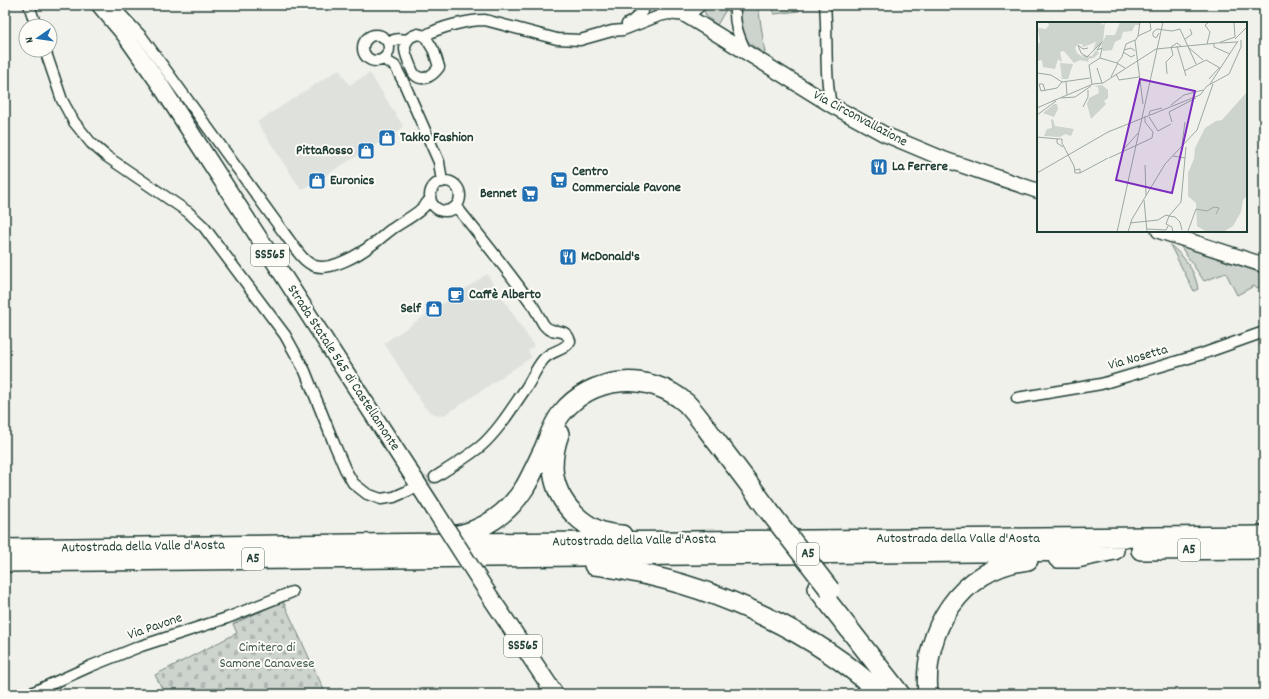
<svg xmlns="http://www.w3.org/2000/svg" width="1269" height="699" viewBox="0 0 1269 699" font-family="Dekko,sans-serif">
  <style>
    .built { fill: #dfe2dc }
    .green { fill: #cdd3cd; stroke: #768880 }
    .cemetery { fill: url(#cemetery-stones); stroke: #768880 }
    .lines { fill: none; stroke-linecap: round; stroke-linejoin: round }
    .minor-tunnel { stroke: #c6cdc6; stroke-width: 10; stroke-dasharray: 10 5; stroke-linecap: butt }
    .minor-casing { stroke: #1f3d34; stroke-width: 13 }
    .secondary-casing { stroke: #1f3d34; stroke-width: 17 }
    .primary-casing { stroke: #1f3d34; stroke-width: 19 }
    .motorway-casing { stroke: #1f3d34; stroke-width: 22 }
    .minor { stroke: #fdfcf7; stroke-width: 10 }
    .secondary { stroke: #fdfcf7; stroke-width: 14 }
    .primary { stroke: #fdfcf7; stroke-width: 16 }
    .motorway { stroke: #fdfcf7; stroke-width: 19 }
    .primary-bridge-casing { stroke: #1f3d34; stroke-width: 19; stroke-linecap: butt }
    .motorway-bridge-casing { stroke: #1f3d34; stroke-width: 22; stroke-linecap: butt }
    .primary-bridge { stroke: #fdfcf7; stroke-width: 16 }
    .motorway-bridge { stroke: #fdfcf7; stroke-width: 19 }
    .labels { text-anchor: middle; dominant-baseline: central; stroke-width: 4; stroke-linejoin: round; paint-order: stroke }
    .shield { fill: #fdfcf7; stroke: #62766e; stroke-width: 1 }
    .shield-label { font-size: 13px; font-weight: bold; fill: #1f3d34 }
    .street-label { font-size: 14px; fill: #1f3d34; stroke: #fdfcf7 }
    .poi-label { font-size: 14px; font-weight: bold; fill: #1f3d34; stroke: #fdfcf7; text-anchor: start }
    .park-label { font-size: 14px; fill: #425b53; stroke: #fdfcf7 }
    .inset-road { fill: none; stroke: #9ca9a2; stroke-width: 1 }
    .view { fill: #7b2cbf; fill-opacity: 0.15; stroke: #7b2cbf; stroke-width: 2 }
    .inset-edge { fill: none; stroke: #1f3d34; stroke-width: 2 }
  </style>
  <defs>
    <pattern id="cemetery-stones" width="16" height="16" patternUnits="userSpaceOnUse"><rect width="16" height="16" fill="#cdd3cd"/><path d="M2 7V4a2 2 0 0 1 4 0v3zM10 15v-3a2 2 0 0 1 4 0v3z" fill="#b0b6b1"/></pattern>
  </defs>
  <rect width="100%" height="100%" fill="#f0f1eb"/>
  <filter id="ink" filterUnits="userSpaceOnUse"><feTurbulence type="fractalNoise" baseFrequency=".025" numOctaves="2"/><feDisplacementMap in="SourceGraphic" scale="8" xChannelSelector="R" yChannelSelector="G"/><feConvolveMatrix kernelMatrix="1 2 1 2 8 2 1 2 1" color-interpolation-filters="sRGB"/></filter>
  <g filter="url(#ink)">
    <!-- built -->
    <path class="built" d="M339 69 349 85 370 73 403 126 400 130 301 190 257 122Z
      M487 274 534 346 528 351 532 357 445 415 442 416 436 415 425 408 384 343Z"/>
    <!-- green -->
    <path class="green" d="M705 5H724L727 8 717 25 706 16 704 10Z
      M747 5H758L765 53C743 43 741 31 738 9L746 7Z
      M773 5H798L799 11 774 14Z
      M1179 244 1219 259 1264 274V284L1256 288 1254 286 1237 295 1226 273 1204 281Z
      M1170 245C1184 256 1195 270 1198 289L1194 291Z"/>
    <!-- cemetery -->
    <path class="cemetery" d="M283 601 324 690 314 694H257L256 692 253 694H165L155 675 237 633 233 624Z"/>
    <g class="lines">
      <!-- minor-tunnel -->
      <path class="minor-tunnel" d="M414 488 435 477"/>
      <!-- minor casing -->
      <g class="minor-casing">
        <path id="minor" d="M29 5 36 26
          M112 5 142 37 284 233C292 243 302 262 315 266 332 271 360 254 373 244 380 239 386 233 392 229 406 219 421 213 430 199
          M735 5C734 24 738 35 746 52
          M825 5C828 38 824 72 831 105
          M627 24C636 20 641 14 646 5
          M418 34 425 36 434 51 439 67C434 74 424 83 415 75 412 72 405 53 405 49 405 46 406 42 408 40 410 36 415 35 418 34Z
          M363 48a13 13 0 1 1 26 0a13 13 0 1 1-26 0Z
          M425 36C438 27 469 20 485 20L557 39 580 40 612 31 623 30 659 16 674 13
          M389 43C395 38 401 39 408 40
          M45 50 62 100 74 122 91 143 106 156 188 212 204 227 285 335 305 371 333 441 345 469 353 483 367 494 381 499 394 497 410 490
          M383 59 395 66 404 83 439 162 442 182
          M430 196a15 15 0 1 1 30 0a15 15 0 1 1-30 0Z
          M1017 398 1101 384 1202 354 1264 332
          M435 477C451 467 466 458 481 446 499 430 512 408 526 388 532 379 536 368 543 360 550 350 564 352 570 341 565 325 552 336 544 325 540 319 537 312 533 306 509 271 482 239 456 206
          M29 694 91 666 141 646 227 618 292 592"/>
      </g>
      <!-- secondary casing -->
      <g class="secondary-casing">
        <path id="secondary" d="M660 5C671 16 687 16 698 5
          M682 13 715 33 831 105 884 134 946 160 1038 191
          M1159 231 1264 265"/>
      </g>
      <!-- primary casing -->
      <g class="primary-casing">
        <path id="primary" d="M100 5 123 32 159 83 434 509
          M491 598 555 694"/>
      </g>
      <!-- motorway casing -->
      <g class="motorway-casing">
        <path id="motorway" d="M559 434C555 445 553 456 553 468 555 503 586 535 622 535
          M452 536C482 532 509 513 525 487 532 475 538 461 544 449 549 437 553 424 561 414 592 375 649 371 686 403 697 414 706 428 716 441 734 464 752 488 769 511
          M5 549 353 544 1264 536
          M1141 550 1264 549
          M1058 558H1077L1114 550
          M5 562 1073 551
          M594 565C607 566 620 569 633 572 720 589 816 633 881 694
          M817 588 900 694
          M928 694C922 630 961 568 1028 560"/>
      </g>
      <!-- minor -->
      <use href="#minor" class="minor"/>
      <!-- secondary -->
      <use href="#secondary" class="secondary"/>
      <!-- primary -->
      <use href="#primary" class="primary"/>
      <!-- motorway -->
      <use href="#motorway" class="motorway"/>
      <!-- primary-bridge casing -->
      <g class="primary-bridge-casing">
        <path id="primary-bridge" d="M434 509 491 598"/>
      </g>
      <!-- motorway-bridge casing -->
      <g class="motorway-bridge-casing">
        <path id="motorway-bridge" d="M769 511 830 590"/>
      </g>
      <!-- primary-bridge -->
      <use href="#primary-bridge" class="primary-bridge"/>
      <!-- motorway-bridge -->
      <use href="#motorway-bridge" class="motorway-bridge"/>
    </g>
  </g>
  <!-- icons -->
  <defs>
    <g id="shop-square" transform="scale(0.9)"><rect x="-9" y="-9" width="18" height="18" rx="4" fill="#1f6fb2" stroke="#fdfcf7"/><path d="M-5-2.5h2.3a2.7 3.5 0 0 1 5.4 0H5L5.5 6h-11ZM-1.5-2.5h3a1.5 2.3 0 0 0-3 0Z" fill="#fff"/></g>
    <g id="restaurant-square" transform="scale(0.9)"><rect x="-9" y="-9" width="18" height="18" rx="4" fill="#1f6fb2" stroke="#fdfcf7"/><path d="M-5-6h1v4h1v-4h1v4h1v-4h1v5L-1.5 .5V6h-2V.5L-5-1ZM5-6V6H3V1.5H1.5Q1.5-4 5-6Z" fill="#fff"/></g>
    <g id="supermarket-square" transform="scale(0.9)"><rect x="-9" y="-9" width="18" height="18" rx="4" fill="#1f6fb2" stroke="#fdfcf7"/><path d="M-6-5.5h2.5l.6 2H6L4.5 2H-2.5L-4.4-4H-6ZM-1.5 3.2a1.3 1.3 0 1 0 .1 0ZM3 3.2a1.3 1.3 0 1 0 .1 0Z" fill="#fff"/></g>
    <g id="cafe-square" transform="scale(0.9)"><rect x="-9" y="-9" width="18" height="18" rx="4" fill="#1f6fb2" stroke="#fdfcf7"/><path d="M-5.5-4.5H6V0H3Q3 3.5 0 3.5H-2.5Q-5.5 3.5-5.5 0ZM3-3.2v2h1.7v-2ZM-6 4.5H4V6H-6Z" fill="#fff"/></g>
  </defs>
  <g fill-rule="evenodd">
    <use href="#shop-square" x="387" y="138"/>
    <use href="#shop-square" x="366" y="151"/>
    <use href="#restaurant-square" x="879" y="167"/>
    <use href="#supermarket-square" x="559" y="180"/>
    <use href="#shop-square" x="317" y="181"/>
    <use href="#supermarket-square" x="530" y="194"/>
    <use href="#restaurant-square" x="568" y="257"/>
    <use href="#cafe-square" x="456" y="295"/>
    <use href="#shop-square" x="434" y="309"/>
  </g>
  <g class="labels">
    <!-- shield labels -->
    <g class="shield">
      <rect x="251" y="244" width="38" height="22" rx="3"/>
      <rect x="1178" y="539" width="22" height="22" rx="3"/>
      <rect x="797" y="543" width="22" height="22" rx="3"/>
      <rect x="242" y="548" width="22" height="22" rx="3"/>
      <rect x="504" y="635" width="38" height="22" rx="3"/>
    </g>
    <g class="shield-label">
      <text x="270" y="255">SS565</text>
      <text x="1189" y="550">A5</text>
      <text x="808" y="554">A5</text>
      <text x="253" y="559">A5</text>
      <text x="523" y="646">SS565</text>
    </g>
    <!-- street labels -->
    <g class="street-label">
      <text transform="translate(860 119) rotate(28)">Via Circonvallazione</text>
      <text transform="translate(1138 358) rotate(-16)">Via Nosetta</text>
      <text transform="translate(343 368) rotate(57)">Strada Statale 565 di Castellamonte</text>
      <text x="958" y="539">Autostrada della Valle d'Aosta</text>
      <text transform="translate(634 541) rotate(-1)">Autostrada della Valle d'Aosta</text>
      <text transform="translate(143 547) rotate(-1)">Autostrada della Valle d'Aosta</text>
      <text transform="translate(155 627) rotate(-19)">Via Pavone</text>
    </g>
    <!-- poi labels -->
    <g class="poi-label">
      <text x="400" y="138">Takko Fashion</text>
      <text x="353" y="151" text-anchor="end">PittaRosso</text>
      <text x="892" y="167">La Ferrere</text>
      <text x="572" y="172">Centro<tspan x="572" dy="16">Commerciale Pavone</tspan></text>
      <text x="330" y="181">Euronics</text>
      <text x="517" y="194" text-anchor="end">Bennet</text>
      <text x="581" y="257">McDonald's</text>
      <text x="469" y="295">Caffè Alberto</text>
      <text x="421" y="309" text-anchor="end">Self</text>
    </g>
    <!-- park labels -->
    <g class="park-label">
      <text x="267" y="648">Cimitero di<tspan x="267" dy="16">Samone Canavese</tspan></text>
    </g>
  </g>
  <!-- overview -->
  <g transform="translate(1037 22)">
    <rect width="210" height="210" fill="#f0f1eb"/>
    <path d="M23 41 36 42 31 57H25Z" fill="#cdd3cd"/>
    <path d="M11 0H64L65 3 68 1 66 20 56 28 59 20 46 25 45 22H41L38 26 40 31 49 38 44 33 55 34 59 28 62 31 57 36 51 37 52 40 43 38 37 41 27 29 23 30 25 40 21 37 18 47 6 45 5 38 0 39V23L3 20 1 6 9 7 12 3ZM83 0H103L102 3H98L95 9 86 10 84 17 78 20 75 28 66 29 64 24 69 13H78ZM65 63 71 68V76L67 79 69 82 54 97 50 82 52 76 62 71 61 65 57 64ZM17 82H20L21 87 17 95 6 91ZM16 97 18 104 37 107 34 114 28 112 23 115 7 114 10 107 15 106 14 98Z" fill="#cdd3cd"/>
    <path d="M210 70V174L206 178 204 190 196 204 186 210H170L160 204 159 181 151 174V151L157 137 158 126 168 106 179 99 185 98Z" fill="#cdd3cd"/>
    <path class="inset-road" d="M197 0 198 15M143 7 159 42M122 11 119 16 116 14V10L120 7 135 9 143 7M101 14 103 0M148 17 155 12 153 7M198 17 210 5M183 21 200 20M170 22 173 10 168 3 172 0M177 22V25L193 32M140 24 149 54M151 25 166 38M51 26 46 27 41 23 44 31 50 35 65 20 60 28 65 26 63 36M87 28 94 26 98 29M86 30 94 35 98 33M60 46 65 61M88 46 80 41 85 35 89 22 98 18M147 49 169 38 183 46M0 51 14 53 25 60 53 56M79 52 82 58 102 55M130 52 129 40 136 33 134 25 140 21 144 24M74 55 81 41M172 57 182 46M29 60 30 73M173 62 201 19M55 63 52 43 63 36 80 41M8 68 6 62H2L4 69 15 67 20 66 25 60M24 76 38 75 54 64M16 79 56 62 66 61 119 27 181 21 198 15M106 82 98 19 101 14 114 8 113 0M134 83 147 73 166 68M46 85 51 75V68M0 86 18 78M0 93 19 79M112 93 113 89 125 86M112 95 121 109 134 102M135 100 132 90 159 76M0 115 21 117M25 121 37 144 38 151H43V147L38 148M25 121V117H20V121L26 125M145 123 148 100M87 127 101 111M136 134 148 136M72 136 115 116 116 110 108 100V94M108 143 109 173M0 151 71 110 163 73 170 64 192 52 204 25V18M43 151 71 136M107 178 110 210M129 193 132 194 144 180 149 125M93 201 121 198 129 193M110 207 129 208 131 204M151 209 159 187 170 189 177 185 182 186 179 192M80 210 126 0M91 210 95 197 128 142 160 108 176 62M136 210 135 205 129 202 132 194 138 195 143 200 145 208"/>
    <path class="view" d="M103 57 158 69 135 171 79 158Z"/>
    <rect width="210" height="210" class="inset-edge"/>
  </g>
  <!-- margin -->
  <rect width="1269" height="699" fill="none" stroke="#fdfcf7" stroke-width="20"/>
  <rect x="10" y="10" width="1249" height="679" fill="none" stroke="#1f3d34" stroke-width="1.5" filter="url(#ink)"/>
  <!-- north arrow -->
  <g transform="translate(38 38) rotate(257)"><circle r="19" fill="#fdfcf7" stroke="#a4b0a9"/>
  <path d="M0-3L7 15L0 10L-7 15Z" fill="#1f6fb2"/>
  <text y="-6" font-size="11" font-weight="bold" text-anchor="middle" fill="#1f3d34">N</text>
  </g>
</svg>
